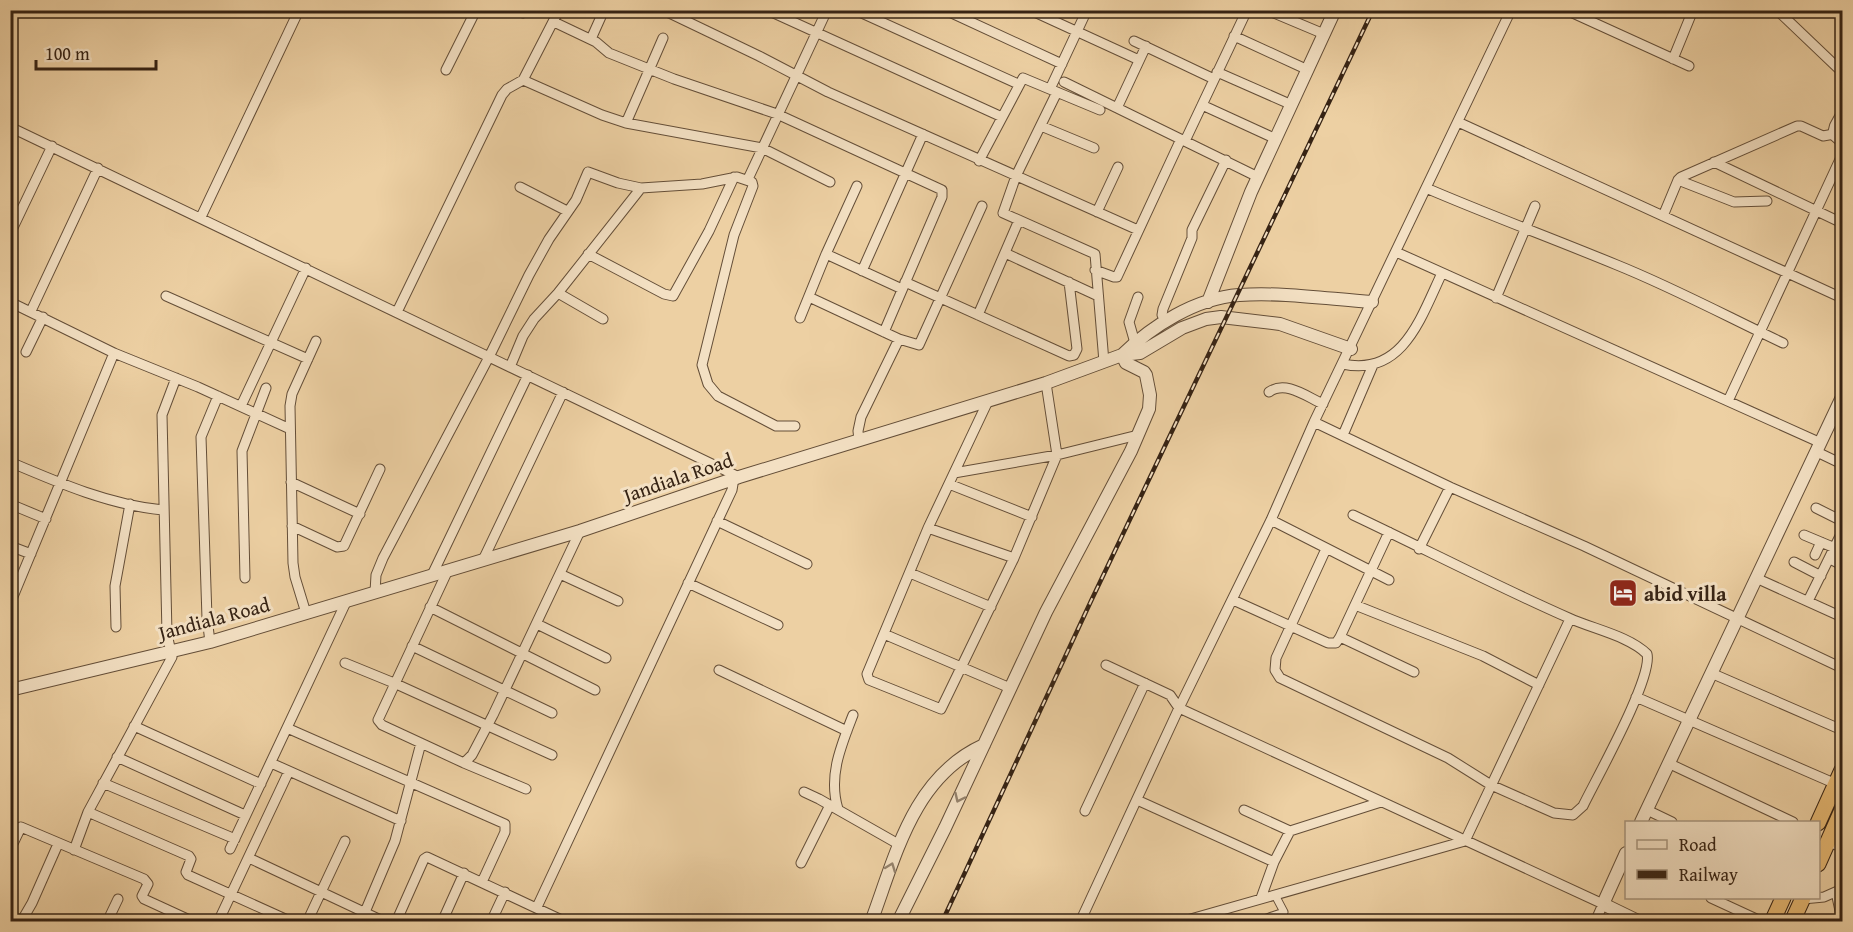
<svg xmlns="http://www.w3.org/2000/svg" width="1853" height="932" viewBox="0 0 1853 932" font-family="'Gentium Book Plus',serif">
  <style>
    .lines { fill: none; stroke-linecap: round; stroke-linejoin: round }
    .pedestrian-casing { stroke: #644e38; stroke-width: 9 }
    .minor-casing { stroke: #644e38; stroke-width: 11 }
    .tertiary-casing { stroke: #644e38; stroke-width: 14 }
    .trunk-casing { stroke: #362314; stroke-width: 17 }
    .pedestrian { stroke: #f3e0c3; stroke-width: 7 }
    .minor { stroke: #f3e0c3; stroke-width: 9 }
    .tertiary { stroke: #f3e0c3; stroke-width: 12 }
    .trunk { stroke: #e6b872; stroke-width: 15 }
    .rail-casing { stroke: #362314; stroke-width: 4.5 }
    .rail { stroke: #f3e0c3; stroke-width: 2; stroke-dasharray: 7; stroke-linecap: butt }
    .oneway { stroke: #94826c }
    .labels { text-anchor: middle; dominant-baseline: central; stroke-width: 6; stroke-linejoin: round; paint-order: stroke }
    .street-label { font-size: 20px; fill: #362314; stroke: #f3e0c3 }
    .poi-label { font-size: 20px; font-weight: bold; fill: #362314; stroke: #f3e0c3; text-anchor: start }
  </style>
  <rect width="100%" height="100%" fill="#edd0a3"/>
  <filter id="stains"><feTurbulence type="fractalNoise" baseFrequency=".00333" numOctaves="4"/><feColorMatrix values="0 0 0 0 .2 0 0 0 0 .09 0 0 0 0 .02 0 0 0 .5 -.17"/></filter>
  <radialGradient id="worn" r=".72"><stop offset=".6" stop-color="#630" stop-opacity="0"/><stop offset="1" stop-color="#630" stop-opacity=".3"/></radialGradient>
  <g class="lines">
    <!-- pedestrian casing -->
    <g class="pedestrian-casing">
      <path id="pedestrian" d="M1257 922 1272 916
        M1274 922 1272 916 1284 912 1275 895"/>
    </g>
    <!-- minor casing -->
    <g class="minor-casing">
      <path id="minor" d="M518 10 523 13
        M663 10 759 56 828 92 1138 230
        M767 10 1002 117
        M855 10 1018 84
        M945 10 1062 64
        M1030 10 1139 60
        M1267 10 1324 34
        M1566 10 1689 66
        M1777 10 1842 72
        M554 22 596 42 609 53 674 79 777 114 942 190V197L884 332
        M1234 36 1308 70
        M591 39 604 10
        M1134 41 1214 79
        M1673 59 1693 10
        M446 70 476 10
        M1217 72 1292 105
        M523 80 602 115 626 123 762 148 830 182
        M1064 82 1258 177
        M1050 89 1087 10
        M1057 92 1016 176 1003 213 1095 254 1104 362
        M1202 105 1276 139
        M1117 108 1146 46
        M1458 122 1842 298
        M626 123 663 38
        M1041 126 1094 148
        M10 127 739 477
        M1185 141 1247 10
        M979 161 1023 78 1100 110
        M1714 162 1842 223
        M748 179 827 10
        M1678 180 1734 202 1767 201
        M520 187 567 211
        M1426 188C1489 215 1554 239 1617 265 1674 288 1728 317 1783 343
        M1097 212 1118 167
        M1663 216 1678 180 1681 177 1797 126H1801L1823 136 1834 134
        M201 217 299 10
        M10 234 52 146
        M1396 252 1821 443
        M1005 253 1098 296
        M588 254 664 294 673 296 709 231 734 177
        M826 254 902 289
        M1095 270 1114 277H1117L1181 139
        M862 271 923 134
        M905 282 1069 356 1074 355 1077 349 1069 282
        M558 293 603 319
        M166 296 308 359
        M809 297 899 339 919 345 982 206
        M1496 298 1535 206
        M10 302 114 353 10 604
        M31 311 98 168
        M397 312 502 95 507 89 523 80 559 10
        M978 315 1019 220
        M800 318 826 254 857 186
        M1166 322 1162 315 1163 309 1192 238V230L1226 160
        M1135 343 1129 322 1138 297
        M26 352 43 317
        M114 353 198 387 290 429
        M1343 364C1403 377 1421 317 1442 273
        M510 367 523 336 534 319 558 293 641 188
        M1269 392C1286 380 1307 397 1323 404
        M988 401 928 528 867 674 869 680 941 709 1014 558 1057 455 1046 383
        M1728 401 1842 155
        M241 406 306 268
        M1314 422 1450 487 1584 546 1842 668
        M1343 435 1373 365
        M859 440 858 431 861 417 899 339
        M1817 452 1842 464
        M10 462C59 483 110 505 163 510
        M954 473 1057 455 1138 435
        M291 482 360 514
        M949 484 1032 517
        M10 504 46 519
        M1816 508 1842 521
        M1271 520 1389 580
        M717 521 807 564
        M292 526 337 547 344 546 380 469
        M928 528 1014 558
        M1804 535 1835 548
        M10 546 31 554
        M1326 549 1276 658 1275 670 1280 678 1448 758 1491 785 1554 813 1573 815 1583 806C1596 779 1653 678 1647 654 1629 636 1593 629 1569 618 1496 586 1425 549 1353 515
        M1419 549 1450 487
        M1815 555 1821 542
        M1830 559 1842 565
        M483 560 563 392
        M1794 562 1821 576
        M448 570 378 720 382 725 464 763 472 755 493 715 580 531
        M910 573 991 607
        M560 574 618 601
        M432 575 528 375
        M245 578 242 451 266 388
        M1756 578 1842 617
        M688 583 778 625
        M375 592 376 575 383 558 489 357 529 275 549 239 576 200 588 172 618 183 641 188 702 184 737 177 752 182 753 186 734 235 702 365 708 384 718 396 776 426H795
        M1233 600 1328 643H1336L1340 637 1389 532
        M1808 601 1842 532
        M1355 605 1483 656 1539 685
        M430 607 595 690
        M306 613 295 577 293 563 290 406 292 394 316 341
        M537 624 606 658
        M116 627 115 586 130 504
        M884 634 1010 688
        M1340 637 1414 672
        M210 642 207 618 201 437 218 396
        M412 646 552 713
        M345 663 394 683 552 755
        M1106 665 1170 695 1179 708 1603 904 1595 922
        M719 670 847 731
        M1711 673 1842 730
        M1636 697 1836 784
        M134 726 261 784
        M287 728 505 824V832L482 882
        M117 757 245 815
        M271 763 401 821
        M464 763 526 789
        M1668 763 1793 822
        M103 783 235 839
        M804 792 819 799 900 845
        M1137 800 1274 862
        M838 809C828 776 841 746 853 715
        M1244 810 1290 831
        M1647 810 1672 822
        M1085 811 1145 683
        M88 812 189 856 191 859 186 872 188 875 292 922
        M230 849 347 600
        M10 850 21 827 144 879 148 884 142 896 144 899 194 922
        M74 850 88 812 172 657 167 634 162 415 176 378
        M249 858 385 922
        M801 863 830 805
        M1836 892 1842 920
        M1261 898 1274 862 1290 831 1381 802
        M1711 898 1763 922
        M1803 899 1824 897 1842 889
        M537 907 732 490 734 478
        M365 912 395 841 421 743
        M21 922 32 903 58 844
        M107 922 118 899
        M218 922 289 771
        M307 922 345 841
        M396 922 424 859 427 857 566 922
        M442 922 464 873
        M491 922 505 892
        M1080 922 1179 708 1271 520 1314 422 1511 10
        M1180 922 1465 841 1570 619"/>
    </g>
    <!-- tertiary casing -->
    <g class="tertiary-casing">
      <path id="tertiary" d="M1842 115 1836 126 1834 134 1842 141
        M1208 302 1251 192 1335 10
        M1122 355C1152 326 1196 298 1239 295 1282 292 1328 299 1372 302
        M10 690 210 642 580 531 739 477 1046 383 1122 355 1140 353 1182 328 1206 319 1221 317 1280 324 1351 349
        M1641 822 1842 397
        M1829 840 1842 846
        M1626 853 1603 904 1640 922
        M871 922C896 855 913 777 984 745
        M898 922 945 828 1046 612 1131 451 1149 409 1150 395 1146 375 1144 372 1126 363 1122 355"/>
    </g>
    <!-- trunk casing -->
    <g class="trunk-casing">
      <path id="trunk" d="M1818 823 1842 770
        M1818 864 1842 810
        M1772 922 1783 898
        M1792 922 1803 898"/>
    </g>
    <!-- pedestrian -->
    <use href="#pedestrian" class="pedestrian"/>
    <!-- minor -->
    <use href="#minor" class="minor"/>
    <!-- tertiary -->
    <use href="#tertiary" class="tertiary"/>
    <!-- trunk -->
    <use href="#trunk" class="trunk"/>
    <!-- rail casing -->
    <g class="rail-casing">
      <path id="rail" d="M942 922 1091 601 1373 10"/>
    </g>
    <!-- rail -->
    <use href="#rail" class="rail"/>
  </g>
  <!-- one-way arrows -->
  <defs><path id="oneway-chevron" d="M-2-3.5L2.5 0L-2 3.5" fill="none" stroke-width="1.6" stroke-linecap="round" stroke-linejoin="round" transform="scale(1.5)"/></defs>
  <g class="oneway">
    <use href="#oneway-chevron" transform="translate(959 798) rotate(115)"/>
    <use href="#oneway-chevron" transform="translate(891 867) rotate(-69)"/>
  </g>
  <!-- icons -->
  <defs>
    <g id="hotel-square" transform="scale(1.5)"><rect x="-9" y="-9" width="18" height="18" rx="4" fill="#8f2418" stroke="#f3e0c3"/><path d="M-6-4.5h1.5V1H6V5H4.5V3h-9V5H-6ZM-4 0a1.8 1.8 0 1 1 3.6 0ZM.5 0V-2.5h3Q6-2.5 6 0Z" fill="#fff"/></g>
  </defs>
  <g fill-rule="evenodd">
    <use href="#hotel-square" x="1623" y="593"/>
  </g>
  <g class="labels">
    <!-- street labels -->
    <g class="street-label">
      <text transform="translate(678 477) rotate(-19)">Jandiala Road</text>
      <text transform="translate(214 618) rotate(-15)">Jandiala Road</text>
    </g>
    <!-- poi labels -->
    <g class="poi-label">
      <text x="1644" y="593">abid villa</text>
    </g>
  </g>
  <!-- margin -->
  <rect width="1853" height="932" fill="none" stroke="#edd0a3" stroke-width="36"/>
  <rect x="12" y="12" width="1829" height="908" fill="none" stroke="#362314" stroke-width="3"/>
  <rect x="18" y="18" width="1817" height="896" fill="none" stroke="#362314" stroke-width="1.5"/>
  <!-- legend -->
  <rect x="1625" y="821" width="195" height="78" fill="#f3e0c3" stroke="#a7947d" stroke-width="1.5"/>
  <rect x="1637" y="840" width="30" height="9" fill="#f3e0c3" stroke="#a7947d" stroke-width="1.5"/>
  <text x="1679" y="851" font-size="18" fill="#362314">Road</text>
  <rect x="1637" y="870" width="30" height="9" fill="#362314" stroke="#a7947d" stroke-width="1.5"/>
  <text x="1679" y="881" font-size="18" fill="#362314">Railway</text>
  <!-- scale -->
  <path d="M36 60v9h120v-9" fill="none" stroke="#362314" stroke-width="3"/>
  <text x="45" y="60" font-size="18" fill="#362314" stroke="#f3e0c3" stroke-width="4.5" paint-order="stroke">100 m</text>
  <rect width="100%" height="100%" filter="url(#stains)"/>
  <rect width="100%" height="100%" fill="url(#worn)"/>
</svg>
